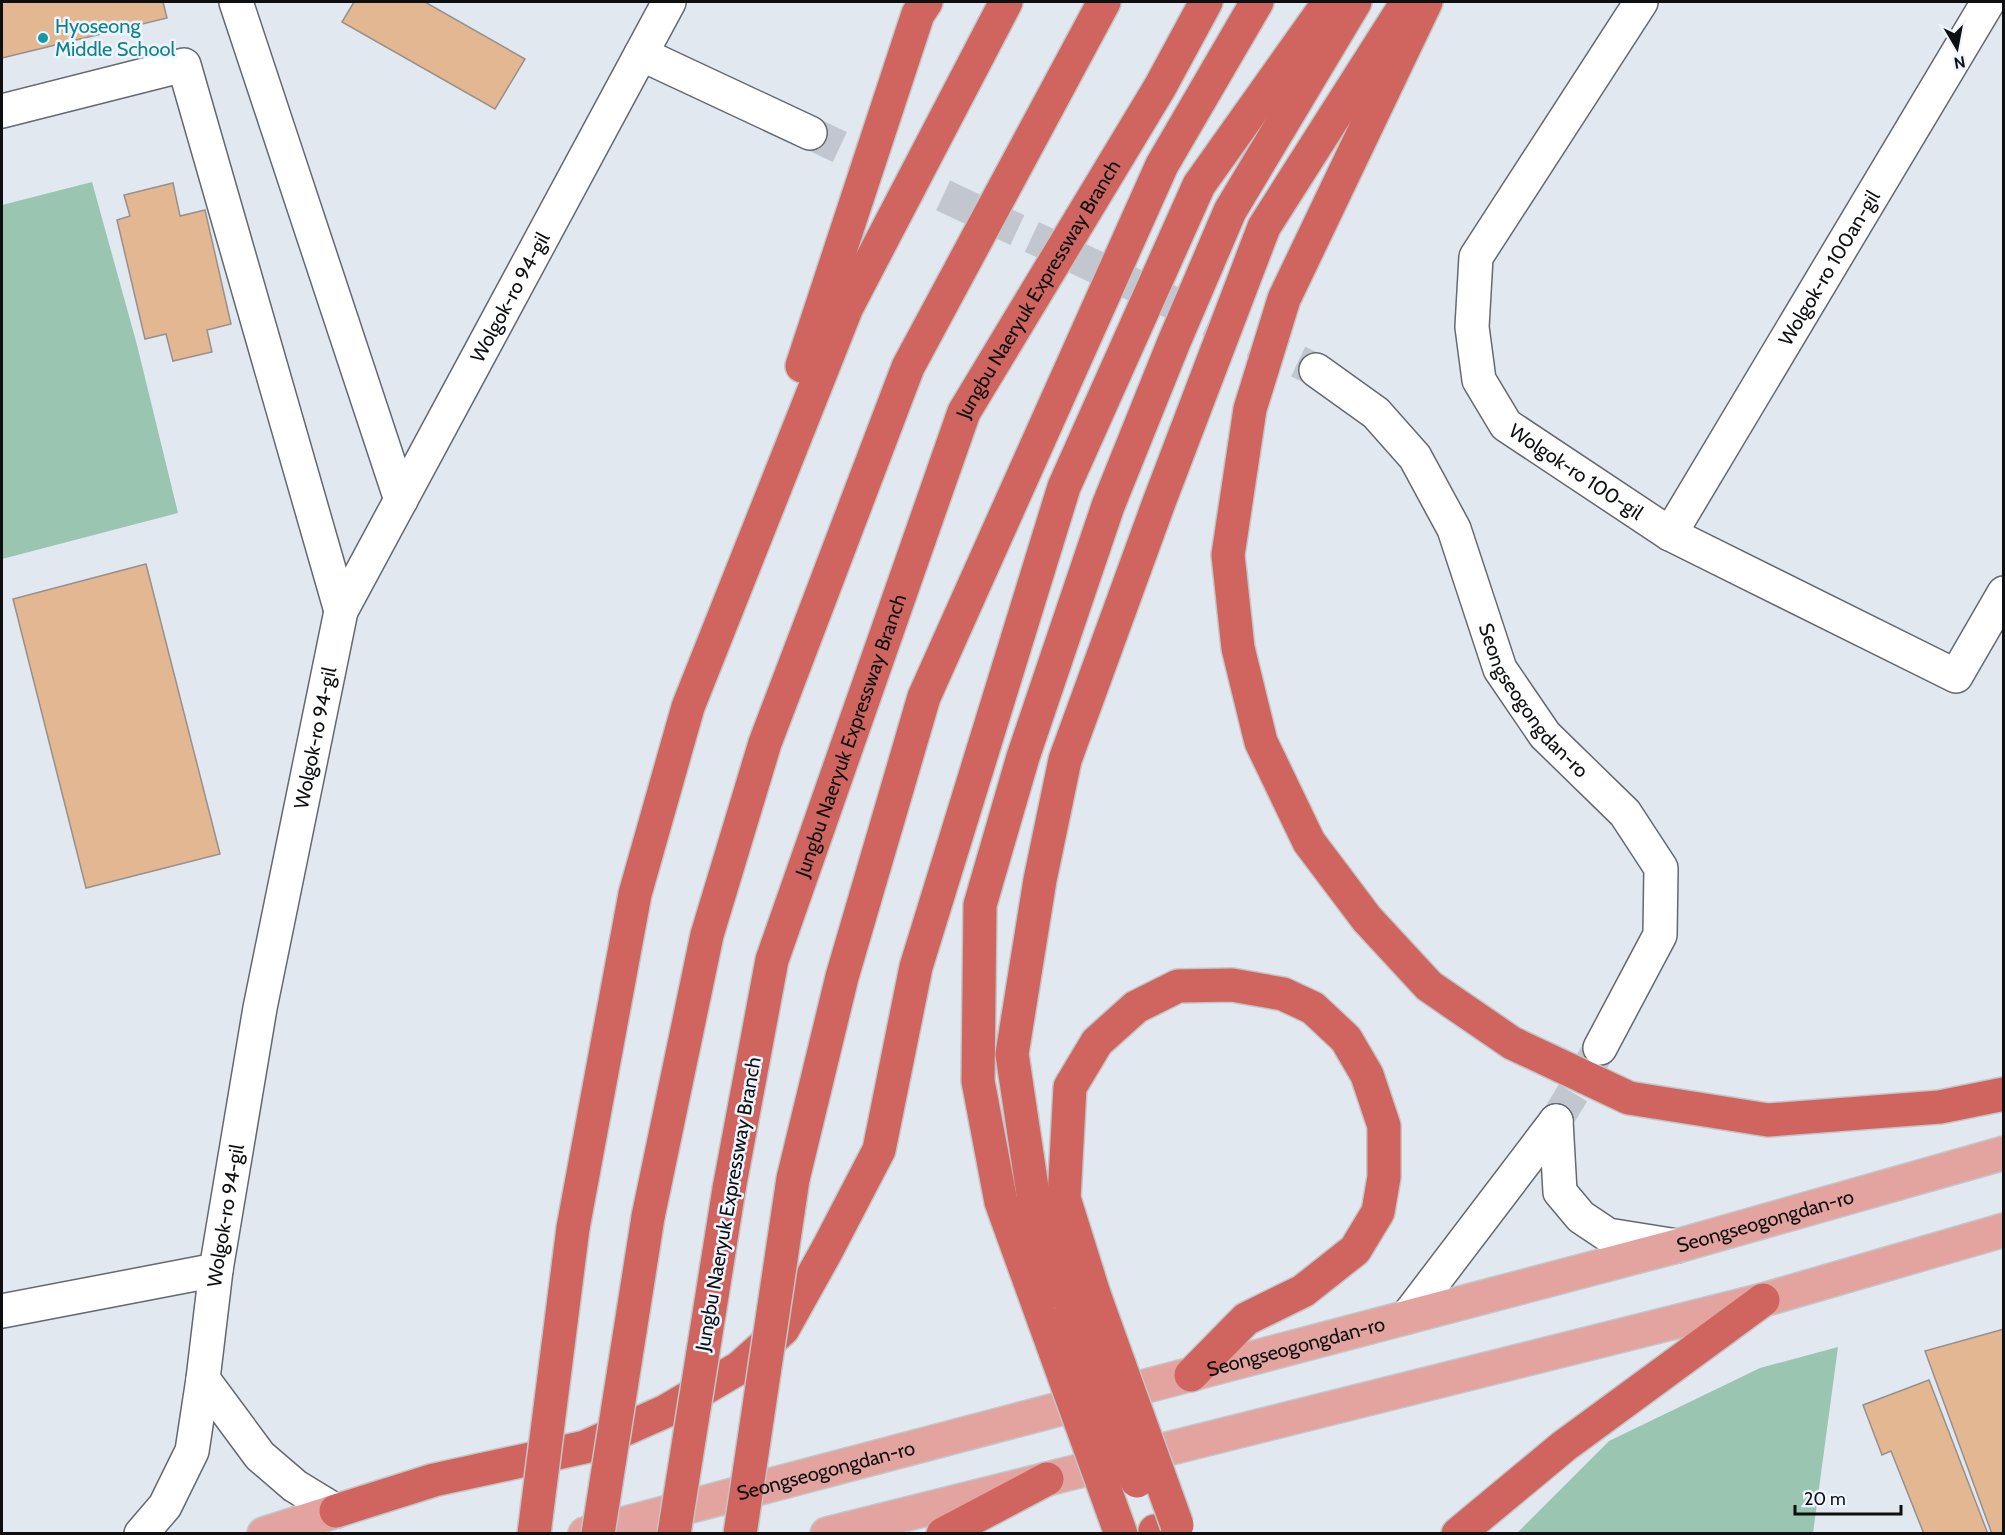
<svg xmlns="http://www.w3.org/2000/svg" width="2005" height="1535" viewBox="0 0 2005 1535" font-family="Cabin,sans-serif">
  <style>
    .green { fill: #9ac5b1 }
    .building { fill: #e2b792; stroke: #98908a; stroke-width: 1.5 }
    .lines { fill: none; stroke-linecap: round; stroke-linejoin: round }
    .minor-tunnel { stroke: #c2c7cf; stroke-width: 33; stroke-dasharray: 33 16; stroke-linecap: butt }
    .major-tunnel { stroke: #c2c7cf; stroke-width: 33; stroke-dasharray: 33 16; stroke-linecap: butt }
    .minor-casing { stroke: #646870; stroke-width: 36 }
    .major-casing { stroke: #c5c5c6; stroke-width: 36 }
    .highway-casing { stroke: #c5c5c6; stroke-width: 36 }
    .minor { stroke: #fff; stroke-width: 33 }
    .major { stroke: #e3a39f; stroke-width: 33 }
    .highway { stroke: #d0655f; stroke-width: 33 }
    .highway-bridge-casing { stroke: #c5c5c6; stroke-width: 36; stroke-linecap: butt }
    .highway-bridge { stroke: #d0655f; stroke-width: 33 }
    .culture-dot { fill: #0f9aa8; stroke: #eff5fd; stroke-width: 2 }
    .labels { text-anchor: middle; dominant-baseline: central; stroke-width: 5; stroke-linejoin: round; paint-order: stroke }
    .culture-label { font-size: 20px; fill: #0d838f; stroke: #eff5fd; text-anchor: start }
    .street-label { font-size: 20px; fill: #0d0f11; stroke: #eff5fd }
  </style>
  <rect width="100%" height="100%" fill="#e2e8f0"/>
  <!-- green -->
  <path class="green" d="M92 182 137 345 178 513 2 559V205Z
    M1838 1347 1813 1533H1517L1609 1441 1760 1368Z"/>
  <!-- building -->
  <path class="building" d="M2 2H163L167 18 2 58Z
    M354 2H425L525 59 495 109 342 22Z
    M173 183 180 216 205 210 231 324 207 330 212 352 173 361 166 334 145 339 117 220 130 216 124 195Z
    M146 564 220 854 86 888 13 599Z
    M2004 1329V1534H1992L1925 1351Z
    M1929 1380 1988 1534H1924L1891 1451 1882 1455 1863 1405Z"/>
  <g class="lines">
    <!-- minor-tunnel -->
    <path class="minor-tunnel" d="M810 133 1316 370"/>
    <!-- major-tunnel -->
    <path class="major-tunnel" d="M1556 1121 1597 1053"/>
    <!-- minor casing -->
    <g class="minor-casing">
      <g id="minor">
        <path d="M236 2 401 500"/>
        <path id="s1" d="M1641 2 1476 257 1472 327 1479 380 1506 425 1670 534 1956 676 2004 593"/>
        <path d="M641 54 810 133"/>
        <path d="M2 111 184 65 341 611"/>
        <path id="s2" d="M1316 370 1376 413 1415 457 1454 529 1500 669 1545 735 1625 813 1661 868 1660 935 1600 1048"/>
        <path id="s3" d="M1670 534 1988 2"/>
        <path d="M1556 1121 1560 1192 1581 1217 1608 1235 1677 1246"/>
        <path d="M2 1311 216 1270"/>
        <path d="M1407 1317 1556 1121"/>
        <path d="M203 1379 260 1456 295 1486 336 1511"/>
        <path id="s4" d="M141 1534 165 1506 192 1451 203 1379 216 1270 260 1008 341 611 669 2"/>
      </g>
    </g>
    <!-- major casing -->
    <g class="major-casing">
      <g id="major">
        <path d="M264 1534 336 1511"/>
        <path id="s5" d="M585 1534 1677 1246 2004 1153"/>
        <path d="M827 1534 1763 1300 2004 1230"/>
      </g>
    </g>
    <!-- highway casing -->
    <g class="highway-casing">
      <g id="highway">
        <path d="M1426 2 1284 299 1250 409 1228 555 1238 648 1261 742 1309 842 1367 919 1429 986 1512 1043 1629 1098 1768 1120 1940 1107 2004 1094"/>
        <path d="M802 366 918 14 926 2"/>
        <path d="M793 1179 842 977 924 697 1162 165 1257 2"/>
        <path id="s6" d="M729 1189 772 960 964 412 1160 87 1206 2"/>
        <path d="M648 1217 707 935 765 743 908 367 1104 2"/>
        <path d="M573 1228 635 894 688 707 847 307 1006 2"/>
        <path d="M1094 1294 1064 1198 1070 1087 1097 1042 1136 1007 1178 986 1232 985 1283 994 1313 1008 1346 1039 1367 1075 1384 1126V1177L1378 1212 1355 1250 1303 1291 1246 1319 1191 1375"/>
        <path d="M1070 1302 1034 1201 1012 1054 1040 880 1065 760 1158 505 1264 227 1404 7"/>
        <path d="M1044 1321 1001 1202 978 1081 980 905 1023 757 1108 506 1174 342 1230 211 1355 2"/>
        <path d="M336 1511 434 1480 585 1447 666 1411 739 1368 783 1329 827 1250 879 1150 916 967 1064 487 1199 185 1329 2"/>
        <path d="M1155 1531 1156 1534"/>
        <path d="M943 1534 1047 1479"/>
        <path d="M1458 1534 1564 1446 1763 1300"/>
      </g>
    </g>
    <!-- minor -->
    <use href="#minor" class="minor"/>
    <!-- major -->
    <use href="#major" class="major"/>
    <!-- highway -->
    <use href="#highway" class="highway"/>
    <!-- highway-bridge casing -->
    <g class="highway-bridge-casing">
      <path id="highway-bridge" d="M1094 1294 1177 1525
        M1070 1302 1137 1481
        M1044 1321 1121 1534
        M534 1534 573 1228
        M598 1534 648 1217
        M674 1534 729 1189
        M740 1534 793 1179"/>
    </g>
    <!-- highway-bridge -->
    <use href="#highway-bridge" class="highway-bridge"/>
  </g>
  <!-- markers -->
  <circle class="culture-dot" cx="43" cy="38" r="6"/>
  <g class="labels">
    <!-- culture labels -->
    <g class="culture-label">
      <text x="55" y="26">Hyoseong<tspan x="55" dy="23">Middle School</tspan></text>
    </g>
    <!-- street labels -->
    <g class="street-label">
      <text stroke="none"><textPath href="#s3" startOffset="310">Wolgok-ro 100an-gil</textPath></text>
      <text stroke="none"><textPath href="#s6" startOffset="957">Jungbu Naeryuk Expressway Branch</textPath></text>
      <text stroke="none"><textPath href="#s4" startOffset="1308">Wolgok-ro 94-gil</textPath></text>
      <text stroke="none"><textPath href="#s1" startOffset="564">Wolgok-ro 100-gil</textPath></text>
      <text stroke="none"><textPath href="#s2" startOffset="406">Seongseogongdan-ro</textPath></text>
      <text stroke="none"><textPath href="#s6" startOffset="471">Jungbu Naeryuk Expressway Branch</textPath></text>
      <text stroke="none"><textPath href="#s4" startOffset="822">Wolgok-ro 94-gil</textPath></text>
      <text transform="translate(728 1204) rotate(-80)">Jungbu Naeryuk Expressway Branch</text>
      <text stroke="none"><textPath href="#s4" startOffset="336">Wolgok-ro 94-gil</textPath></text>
      <text stroke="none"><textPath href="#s5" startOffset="1221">Seongseogongdan-ro</textPath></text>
      <text stroke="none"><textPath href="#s5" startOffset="735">Seongseogongdan-ro</textPath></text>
      <text stroke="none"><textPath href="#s5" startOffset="249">Seongseogongdan-ro</textPath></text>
    </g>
  </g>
  <!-- border -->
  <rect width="2005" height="1535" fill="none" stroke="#0d0f11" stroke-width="6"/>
  <!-- north arrow -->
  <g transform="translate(1957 48) rotate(170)" stroke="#eff5fd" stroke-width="4.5" paint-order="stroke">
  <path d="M0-4.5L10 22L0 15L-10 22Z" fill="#0d0f11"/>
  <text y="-9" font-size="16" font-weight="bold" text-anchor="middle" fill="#0d0f11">N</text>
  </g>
  <!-- scale -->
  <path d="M1795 1505v9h106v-9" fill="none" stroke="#0d0f11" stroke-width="3"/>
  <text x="1804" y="1505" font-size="18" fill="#0d0f11" stroke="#eff5fd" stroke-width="4.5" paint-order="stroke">20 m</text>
</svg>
